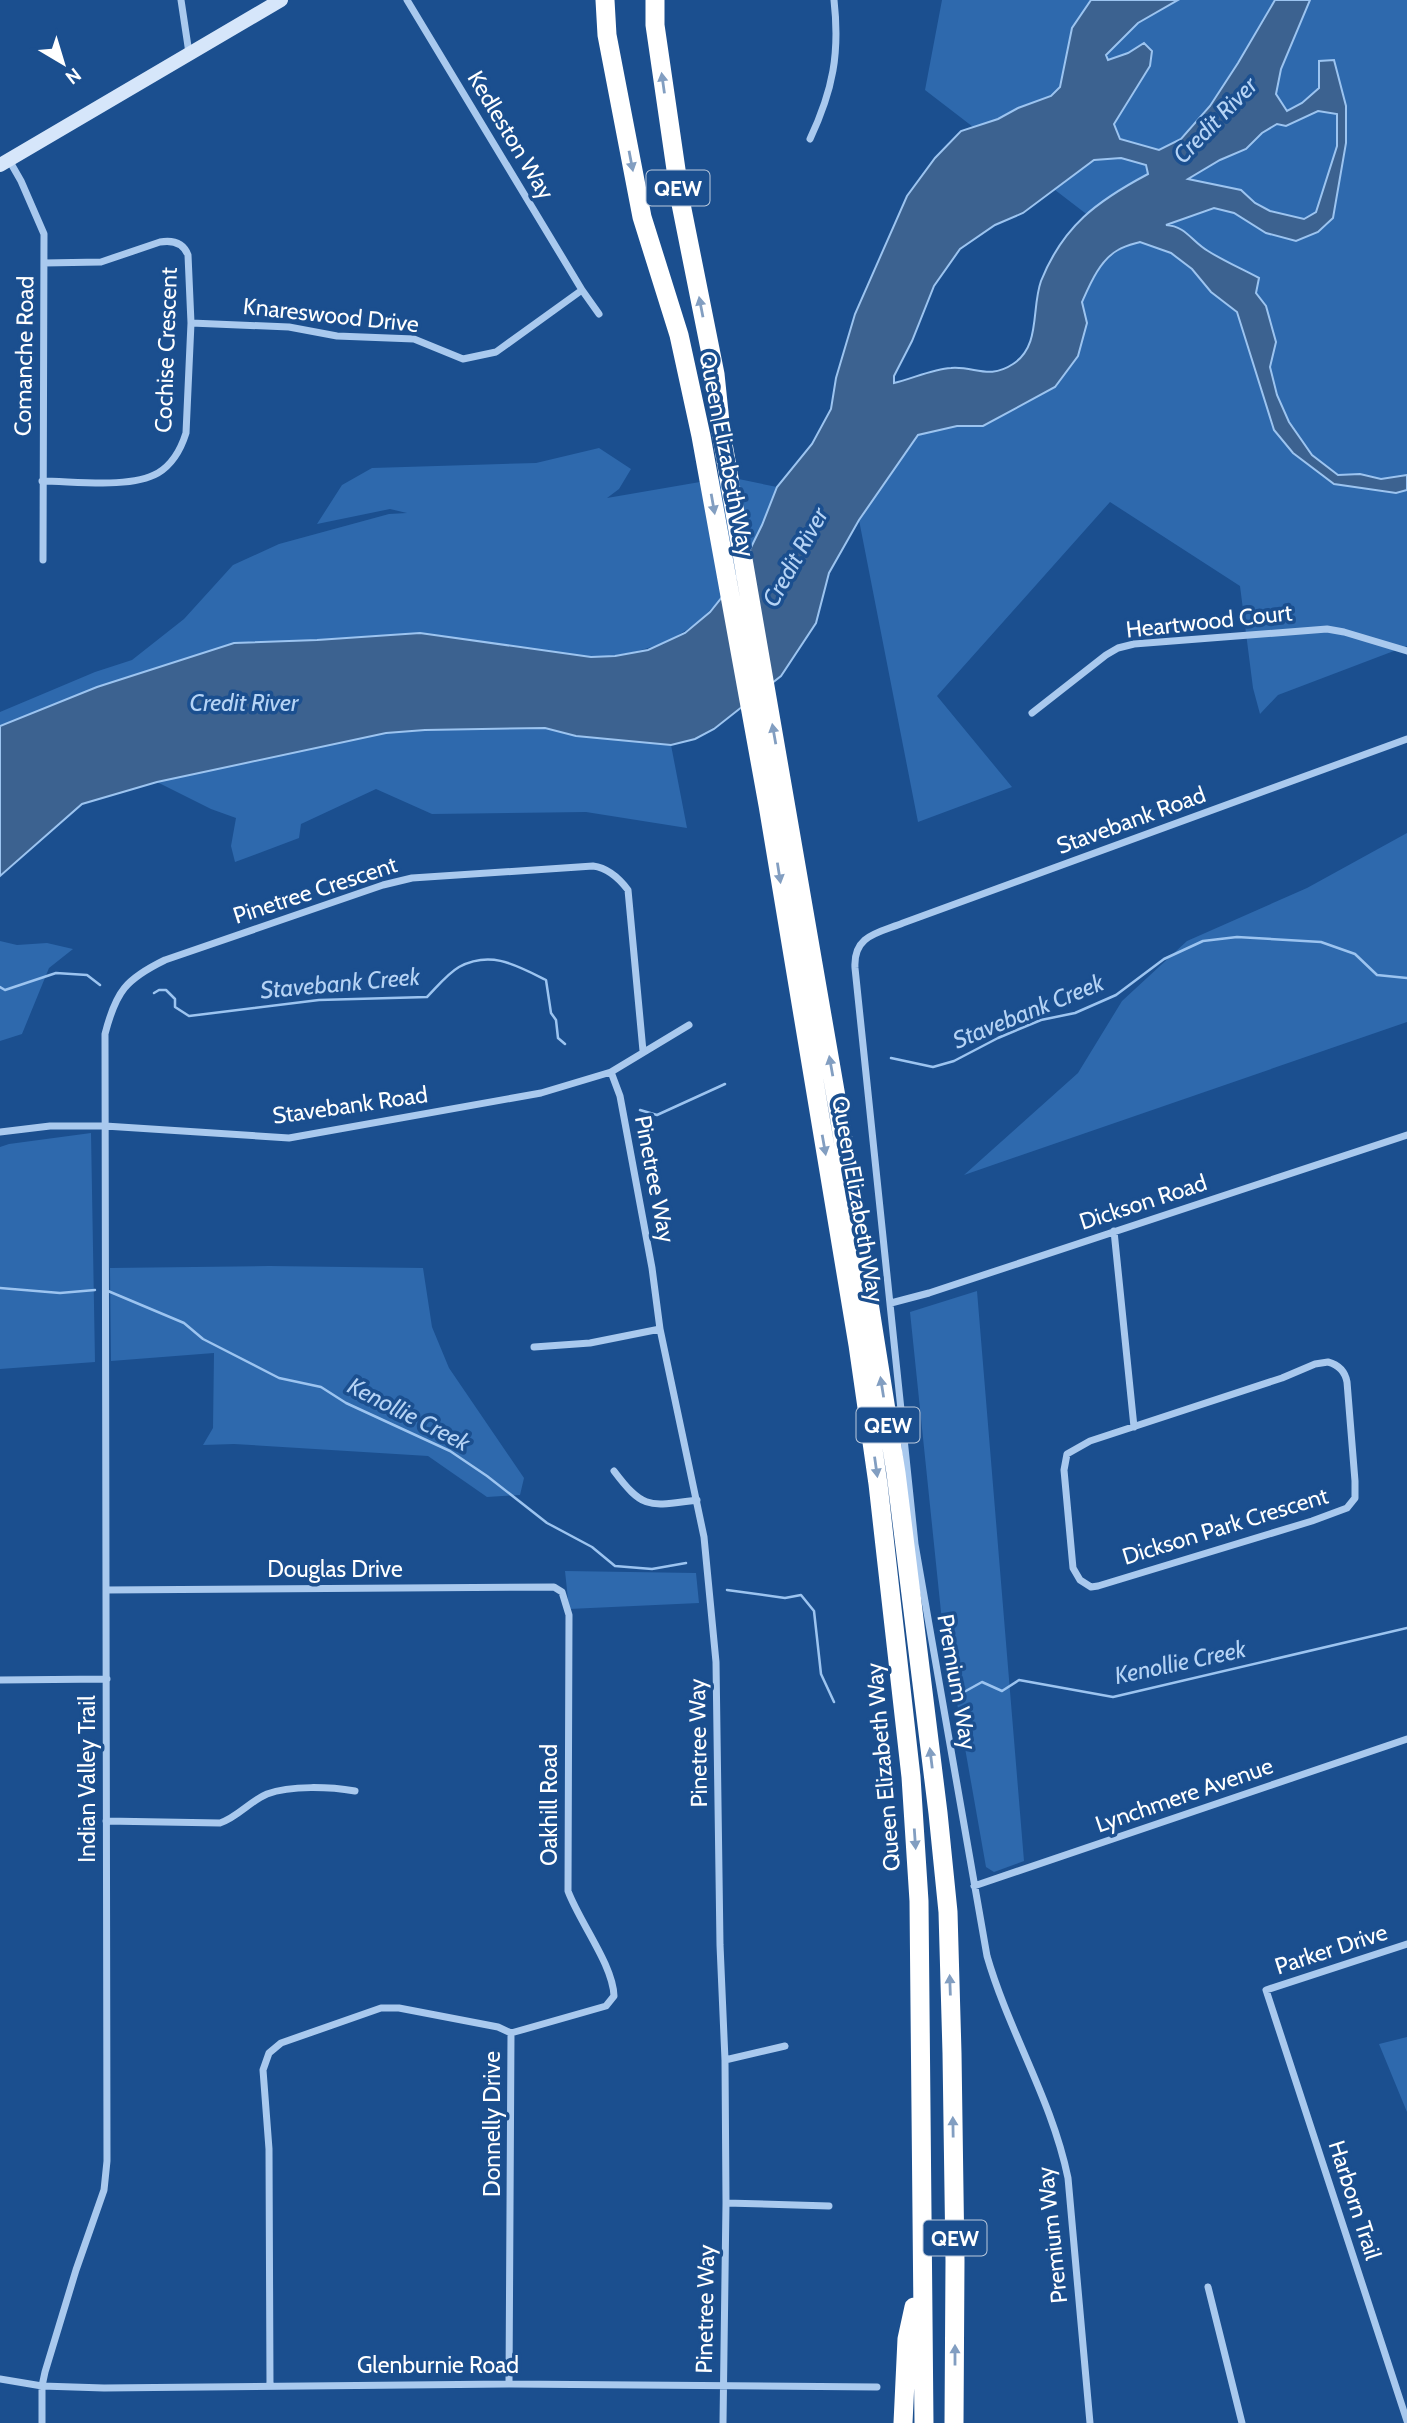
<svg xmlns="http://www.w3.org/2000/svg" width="1407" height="2423" viewBox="0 0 1407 2423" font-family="Cabin,sans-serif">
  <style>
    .green { fill: #2e69ad }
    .water { fill: #3c6290; stroke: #9cc4f0; stroke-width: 2; fill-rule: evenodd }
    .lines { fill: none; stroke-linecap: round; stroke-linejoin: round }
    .stream { stroke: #9cc4f0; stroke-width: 2.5 }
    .minor { stroke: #a9c9ee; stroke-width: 7 }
    .secondary { stroke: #d6e6fa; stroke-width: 14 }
    .motorway { stroke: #fff; stroke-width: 19 }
    .oneway { fill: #829ec1 }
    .labels { text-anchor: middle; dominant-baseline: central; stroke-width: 7; stroke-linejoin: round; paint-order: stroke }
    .shield { fill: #1b4f8f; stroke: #bbcadd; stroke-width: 2 }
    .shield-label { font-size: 21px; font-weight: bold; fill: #fff }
    .street-label { font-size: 23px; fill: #fff; stroke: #1b4f8f }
    .water-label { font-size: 24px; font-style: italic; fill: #b5d3f5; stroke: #1b4f8f }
  </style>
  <rect width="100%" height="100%" fill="#1b4f8f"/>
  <!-- green -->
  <path class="green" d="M942 0H1407V646L1278 695 1260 714 1253 688 1240 586 1110 502 937 696 1012 787 918 822 859 520 918 435 957 426H983L1055 387 1087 323 1082 302C1092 280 1104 255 1128 246L925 90Z
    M599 448 631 469 619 489 607 498 729 477 777 487C739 584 707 653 591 657L420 633 317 640 234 643 97 687 0 726V712L95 672 132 660 184 619 233 565 279 544 389 514 407 513 390 509 317 524 342 485 372 468 536 463Z
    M545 728 576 736 671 745 687 828 586 812 432 814 376 789 301 824 299 838 235 862 231 846 236 818 211 809 157 782 386 733 425 730Z
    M1407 833V1022L964 1175 1078 1073 1122 1001 1187 941 1307 888Z
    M0 941 17 945 47 943 73 949 49 968 22 1034 0 1041Z
    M91 1133 95 1362 0 1369V1147L9 1144Z
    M269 1266 423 1268 432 1327 449 1368 524 1478 520 1495 487 1497 428 1456 234 1444 203 1445 213 1428 214 1353 111 1361 110 1268Z
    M977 1291 1024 1861 994 1872 986 1867 941 1612 910 1312Z
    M565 1571 696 1573 699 1603 569 1609Z
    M1407 2037V2112L1379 2044Z"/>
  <!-- water -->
  <path class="water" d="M1091 0H1178L1138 23 1106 55 1108 60 1128 53 1144 43 1152 51 1150 66 1114 124 1120 139 1159 150 1181 139 1210 106 1238 63 1275 0H1310L1281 69 1276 94 1287 111 1302 103 1319 88V61L1334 60 1346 106V143L1333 218 1318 232 1296 241 1266 233 1234 213 1214 208 1166 225C1186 226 1192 242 1208 251 1224 261 1242 269 1259 278L1256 293 1266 306 1276 342 1270 367 1277 395 1289 422 1312 455 1338 475 1360 474 1381 479 1407 475V490L1396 493 1334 484 1293 453 1274 430 1237 312 1211 292 1192 269 1171 253 1140 242C1133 244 1124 246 1118 250 1100 260 1090 284 1082 302L1087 323 1078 356 1055 387 983 426H957L918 435 859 520 829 573 816 623 781 676 714 729 695 739 671 745 576 736 545 728 425 730 386 733 157 782 82 804 0 876V726L97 687 234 643 317 640 420 633 591 657 615 656 648 650 685 633 710 612 734 582 762 525 777 487 812 444 831 409 836 378 855 314 907 196 935 158 961 131 998 119 1018 108 1051 96 1060 87 1072 28ZM1318 111 1337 114V146L1316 212 1304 219 1270 211 1255 203 1241 190 1188 179 1220 160 1246 149 1262 133 1277 124 1286 126ZM1121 158 1146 165 1148 174C1097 201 1063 226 1041 281 1031 309 1041 346 1013 364 989 380 975 366 951 368 932 369 912 379 894 383V376L912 341 934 286 960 249 995 225 1023 213 1094 160Z"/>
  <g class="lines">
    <!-- stream -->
    <path class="stream" d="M0 987 5 990 56 973 87 975 100 985
      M154 993 159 990H166L175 999V1007L189 1016 319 1000 427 997C436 988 447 974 459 967 491 950 516 965 546 980L551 1013 556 1020 558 1038 565 1044
      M891 1058 933 1067 954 1061 998 1038 1041 1020 1075 1013 1116 995 1164 959 1203 941 1237 937 1321 942 1355 954 1377 975 1407 978
      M640 1110 657 1115 725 1084
      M0 1288 60 1293 95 1290
      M108 1291 184 1323 203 1339 279 1378 321 1387 346 1403 450 1451 487 1476 547 1523 592 1547 615 1566 652 1569 686 1563
      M727 1590 785 1598 801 1595 814 1611 821 1674 834 1702
      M964 1692 982 1682 1002 1691 1019 1680 1113 1697 1407 1628"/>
    <!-- minor -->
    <path class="minor" d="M181 0 189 53
      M407 0 582 290 599 314
      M810 139C833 90 840 53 834 0
      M9 160 21 181 44 234 43 560
      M191 323 289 327 337 336 414 339 463 359 496 352 582 290
      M42 481C74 481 130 489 158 473 173 464 181 449 186 433L191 323 188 255C183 242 172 240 160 242L101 262 44 263
      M1032 713 1106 655 1118 648 1134 644 1327 629 1344 632 1407 651
      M611 1072 620 1096 652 1268 660 1329 704 1537 716 1662 720 1945 725 2060 726 2203 723 2423
      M0 1132 50 1126H105L289 1138 541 1093 611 1072 689 1025
      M1114 1231 1134 1427
      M891 1303 929 1293 1407 1135
      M534 1347 590 1343 660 1329
      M1328 1362C1339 1365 1345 1371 1347 1382L1355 1481V1498L1347 1508 1312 1521 1098 1586 1091 1587 1080 1580 1073 1568 1064 1470 1067 1454 1090 1441 1282 1378 1315 1364Z
      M614 1471C644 1511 650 1506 697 1500
      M106 1590 554 1587 562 1592 569 1615 568 1891C580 1923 613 1965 614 1996L606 2006 511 2033
      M0 1680 107 1679
      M106 1821 220 1823C238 1817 250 1801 267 1794 291 1785 331 1787 355 1791
      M974 1886 1407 1739
      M1407 1944 1266 1990 1407 2421
      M725 2060 785 2046
      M726 2203 829 2206
      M1208 2287 1242 2423
      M0 2379 42 2386 104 2388 509 2384 877 2387
      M270 2386 269 2149 263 2070 269 2053 281 2043 381 2008H399L498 2027 511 2033 509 2384
      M42 2423V2386L45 2372 76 2270 104 2190 107 2161 105 1034C116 991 126 979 165 960L383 885 412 878 593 866C608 868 619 878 628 890L643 1051
      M1090 2423 1068 2178C1052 2100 1009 2032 987 1956L915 1544 855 968C853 935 878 933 903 923L1407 739"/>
    <!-- secondary -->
    <path class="secondary" d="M0 165 281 0"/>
    <!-- motorway -->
    <path class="motorway" d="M605 0 607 35 642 217 679 335 701 436 768 805 858 1345 878 1484 911 1777 919 1901 924 2423
      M655 0V25L681 204 715 374 721 432 839 1114 896 1473 938 1813 948 1912 952 2053 955 2261 954 2423
      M903 2423 907 2339 914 2307"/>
  </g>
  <!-- one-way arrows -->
  <defs><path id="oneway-solid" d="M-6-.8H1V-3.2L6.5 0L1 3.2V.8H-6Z" transform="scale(1.75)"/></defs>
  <g class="oneway">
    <use href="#oneway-solid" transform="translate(663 83) rotate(-98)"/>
    <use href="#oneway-solid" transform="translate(631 161) rotate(79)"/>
    <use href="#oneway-solid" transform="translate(701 307) rotate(-101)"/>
    <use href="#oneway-solid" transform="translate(713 504) rotate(80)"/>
    <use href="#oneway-solid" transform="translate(774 734) rotate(-100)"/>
    <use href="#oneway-solid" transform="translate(779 873) rotate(81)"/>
    <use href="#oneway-solid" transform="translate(831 1066) rotate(-100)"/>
    <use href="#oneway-solid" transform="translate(824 1145) rotate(80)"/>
    <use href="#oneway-solid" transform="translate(882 1387) rotate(-99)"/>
    <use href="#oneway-solid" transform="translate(876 1467) rotate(82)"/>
    <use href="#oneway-solid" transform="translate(931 1758) rotate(-97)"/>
    <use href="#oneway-solid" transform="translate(915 1839) rotate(86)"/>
    <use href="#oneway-solid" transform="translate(950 1985) rotate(-92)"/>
    <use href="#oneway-solid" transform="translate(953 2127) rotate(-91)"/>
    <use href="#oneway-solid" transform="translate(955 2355) rotate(-90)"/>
  </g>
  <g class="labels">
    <!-- shield labels -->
    <g class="shield">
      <rect x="646.5" y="170.5" width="63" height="35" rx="5"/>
      <rect x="856.5" y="1407.5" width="63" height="35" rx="5"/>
      <rect x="923.5" y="2220.5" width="63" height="35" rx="5"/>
    </g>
    <g class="shield-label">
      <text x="678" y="188">QEW</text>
      <text x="888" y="1425">QEW</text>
      <text x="955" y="2238">QEW</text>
    </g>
    <!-- street labels -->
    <g class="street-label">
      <text transform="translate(511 135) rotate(59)">Kedleston Way</text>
      <text transform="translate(331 315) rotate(6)">Knareswood Drive</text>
      <text transform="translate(166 350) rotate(-88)">Cochise Crescent</text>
      <text transform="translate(24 356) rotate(-89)">Comanche Road</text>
      <text transform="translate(727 454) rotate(79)">Queen Elizabeth Way</text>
      <text transform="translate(1209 621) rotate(-6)">Heartwood Court</text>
      <text transform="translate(1131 820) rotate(-20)">Stavebank Road</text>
      <text transform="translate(315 890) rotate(-18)">Pinetree Crescent</text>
      <text transform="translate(350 1105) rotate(-8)">Stavebank Road</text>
      <text transform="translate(655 1179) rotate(79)">Pinetree Way</text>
      <text transform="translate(858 1199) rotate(80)">Queen Elizabeth Way</text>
      <text transform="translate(1143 1202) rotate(-18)">Dickson Road</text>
      <text transform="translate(1225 1526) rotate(-17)">Dickson Park Crescent</text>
      <text x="335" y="1569">Douglas Drive</text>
      <text transform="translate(957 1682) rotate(80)">Premium Way</text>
      <text transform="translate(698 1743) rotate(-91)">Pinetree Way</text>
      <text transform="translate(883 1767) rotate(-95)">Queen Elizabeth Way</text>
      <text transform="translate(87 1779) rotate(-90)">Indian Valley Trail</text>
      <text transform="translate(1184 1795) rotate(-19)">Lynchmere Avenue</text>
      <text transform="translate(549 1805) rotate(-90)">Oakhill Road</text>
      <text transform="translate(1331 1949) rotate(-18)">Parker Drive</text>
      <text transform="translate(492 2124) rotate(-90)">Donnelly Drive</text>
      <text transform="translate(1355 2200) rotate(72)">Harborn Trail</text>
      <text transform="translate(1052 2235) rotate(-96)">Premium Way</text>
      <text transform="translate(705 2309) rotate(-89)">Pinetree Way</text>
      <text x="438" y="2365">Glenburnie Road</text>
    </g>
    <!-- water labels -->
    <g class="water-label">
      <text transform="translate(1215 120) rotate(-46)">Credit River</text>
      <text transform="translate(795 557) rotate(-61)">Credit River</text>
      <text x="244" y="702">Credit River</text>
      <text transform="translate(340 983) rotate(-5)">Stavebank Creek</text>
      <text transform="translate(1028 1011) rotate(-22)">Stavebank Creek</text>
      <text transform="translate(409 1414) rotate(27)">Kenollie Creek</text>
      <text transform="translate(1180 1662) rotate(-12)">Kenollie Creek</text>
    </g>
  </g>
  <!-- north arrow -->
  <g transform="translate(63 63) rotate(142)" stroke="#1b4f8f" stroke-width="5" paint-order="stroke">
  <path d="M0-5L12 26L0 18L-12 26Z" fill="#ffffff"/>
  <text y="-10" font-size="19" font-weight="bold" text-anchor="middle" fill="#ffffff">N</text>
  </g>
</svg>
